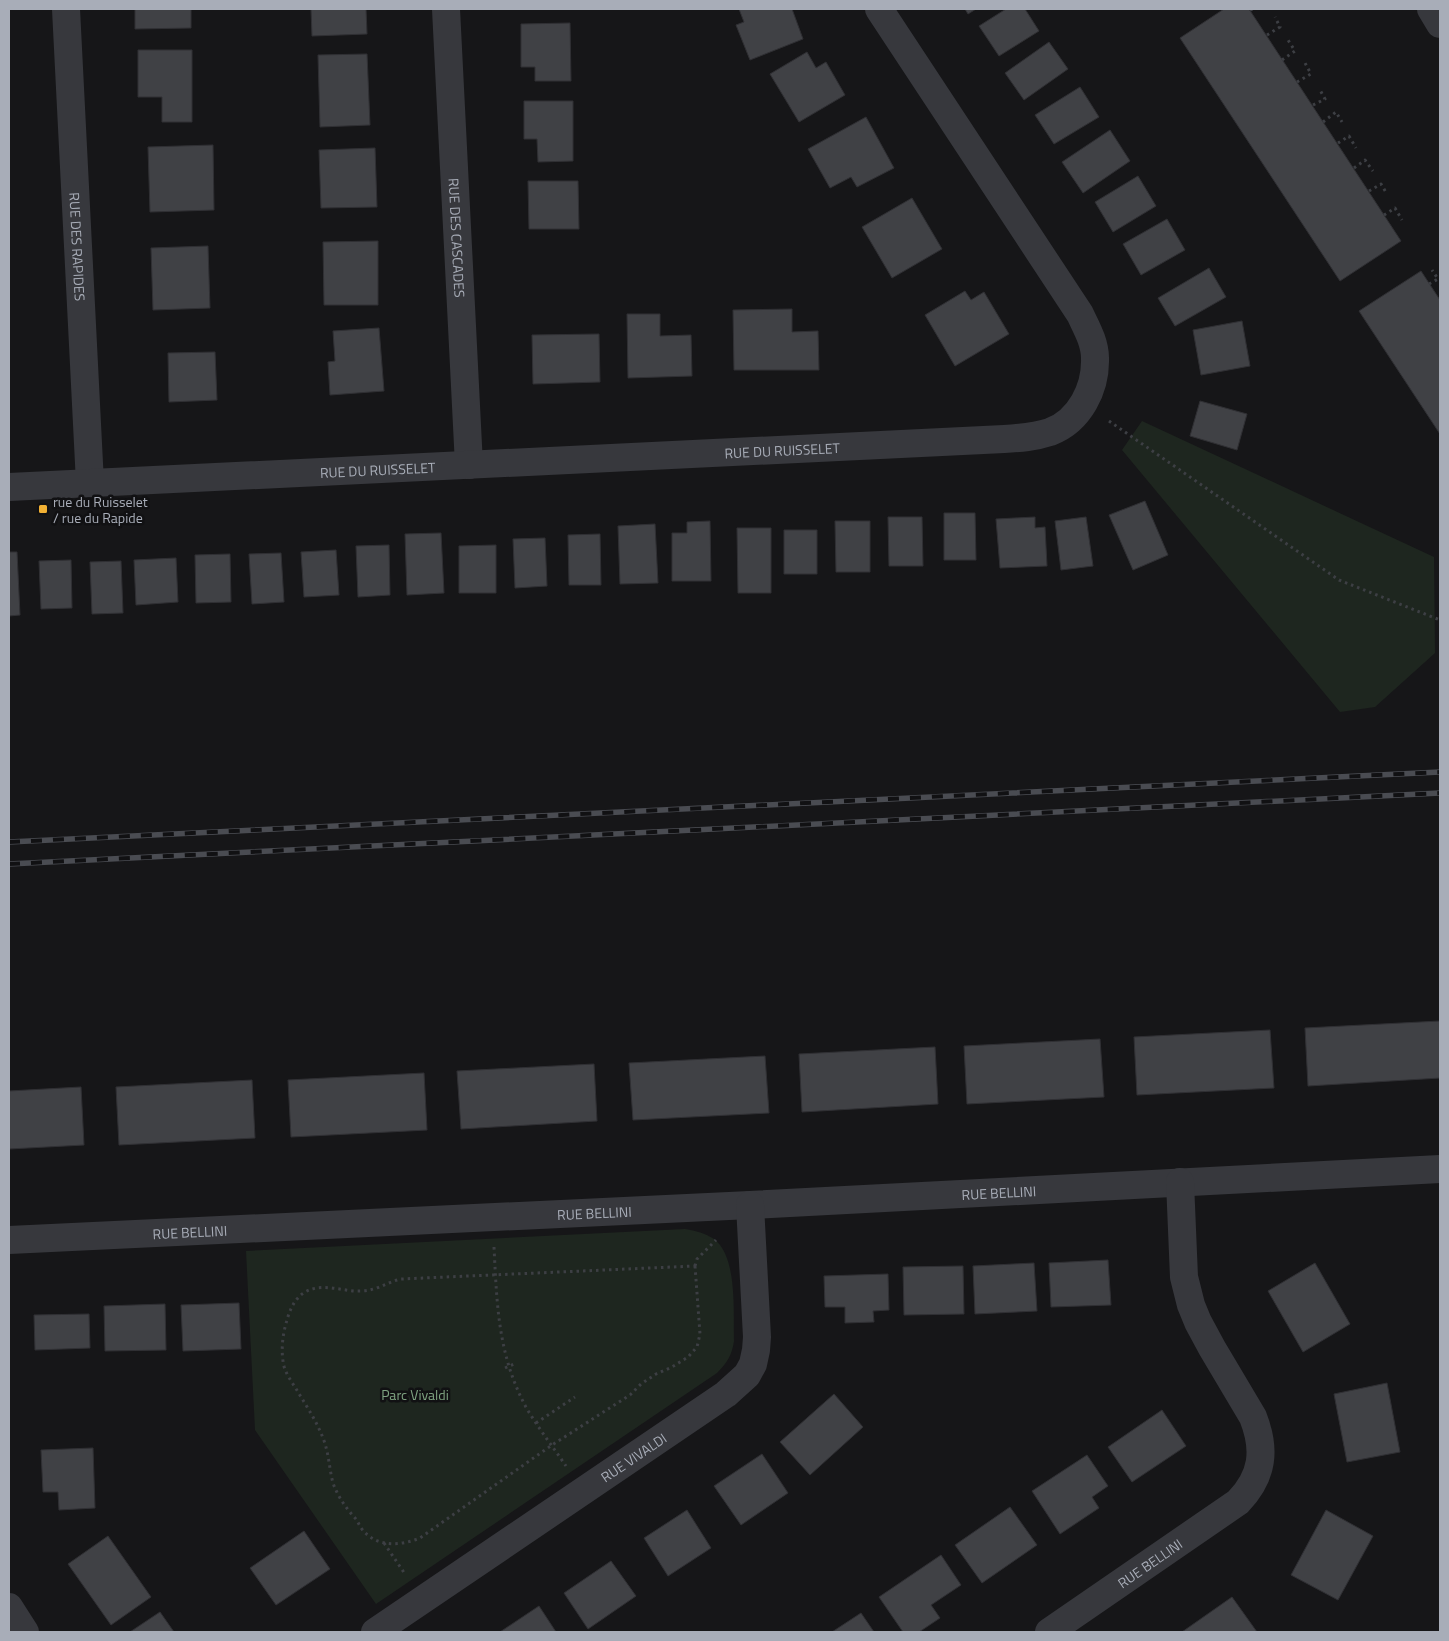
<svg xmlns="http://www.w3.org/2000/svg" width="1449" height="1641" viewBox="0 0 1449 1641" font-family="'Titillium Web',sans-serif">
  <style>
    .green { fill: #1e261f }
    .building { fill: #404145; stroke: #303034 }
    .lines { fill: none; stroke-linecap: round; stroke-linejoin: round }
    .path { stroke: #3d3f44; stroke-width: 3; stroke-dasharray: 2.5 4; stroke-linecap: butt }
    .minor { stroke: #37383d; stroke-width: 28 }
    .rail-casing { stroke: #4a4c52; stroke-width: 5.5 }
    .rail { stroke: #111113; stroke-width: 4; stroke-dasharray: 11; stroke-linecap: butt }
    .poi-dot { fill: #f2b134; stroke: #111113; stroke-width: 2 }
    .labels { text-anchor: middle; dominant-baseline: central; stroke-width: 5; stroke-linejoin: round; paint-order: stroke }
    .street-label { font-size: 14px; fill: #a8adb8; stroke: #111113 }
    .poi-label { font-size: 14px; fill: #a8adb8; stroke: #111113; text-anchor: start }
    .park-label { font-size: 14px; fill: #7fa381; stroke: #111113 }
  </style>
  <rect width="100%" height="100%" fill="#161618"/>
  <!-- green -->
  <path class="green" d="M1142 421 1434 557 1435 653 1375 707 1340 712 1122 450Z
    M685 1229C696 1231 705 1233 714 1239 738 1257 733 1313 734 1341 732 1355 727 1363 717 1373L376 1604 255 1430 246 1251Z"/>
  <!-- building -->
  <path class="building" d="M135 9H191V28L135 29Z
    M311 9H366L367 34 312 36Z
    M739 9H792L803 39 750 60 736 25 744 22Z
    M965 9H976L968 14Z
    M1006 9H1025L1039 31 999 56 979 26Z
    M1224 9H1249L1401 241 1340 281 1180 38Z
    M570 23 571 81H535V67H521V24Z
    M1049 42 1068 69 1024 100 1005 73Z
    M138 50H192V122H162V97H138Z
    M807 52 816 68 826 62 845 95 799 122 770 74Z
    M367 54 370 125 320 127 318 55Z
    M1080 87 1099 117 1054 144 1035 115Z
    M524 101H573V161L538 162 537 139H524Z
    M866 117 894 168 857 187 851 177 830 188 808 149Z
    M1110 130 1130 161 1083 193 1062 162Z
    M213 145 214 210 150 212 148 147Z
    M375 148 377 207 321 208 319 150Z
    M1138 176 1156 206 1113 232 1095 202Z
    M528 181H578L579 229H529Z
    M912 198 942 249 892 278 862 227Z
    M1167 219 1185 250 1141 275 1123 244Z
    M378 241V305H324L323 242Z
    M208 246 210 308 153 310 151 248Z
    M1209 268 1226 297 1175 326 1158 298Z
    M1421 271 1440 300V434L1359 311Z
    M965 291 971 300 984 292 1009 334 955 366 925 315Z
    M792 309V332L818 331 819 370H734L733 310Z
    M627 314H660V336L691 335 692 376 628 378Z
    M1242 321 1250 366 1201 375 1193 330Z
    M379 328 384 391 330 395 328 362 335 361 333 331Z
    M599 334 600 382 533 384 532 335Z
    M215 352 217 400 169 402 168 353Z
    M1200 401 1247 414 1237 450 1190 436Z
    M1145 501 1168 555 1133 570 1109 515Z
    M944 513H975L976 560H944Z
    M888 517H922L923 566H889Z
    M1035 517V528L1045 527 1047 566 1000 568 996 519Z
    M1086 517 1093 566 1061 570 1055 521Z
    M710 521 711 581H672V533H687V522Z
    M835 521H870V572H836Z
    M655 524 658 583 620 584 618 526Z
    M737 528H771V593H738Z
    M784 530H817V574H784Z
    M441 533 444 593 407 595 405 534Z
    M600 534 601 585H569L568 535Z
    M545 538 547 586 515 588 513 539Z
    M389 545 390 595 358 597 356 546Z
    M496 545V593H459V546Z
    M336 550 339 595 304 597 301 552Z
    M9 552H17L20 615 9 616Z
    M281 553 284 602 252 604 249 554Z
    M230 554 231 602 196 603 195 555Z
    M176 558 178 602 136 605 134 560Z
    M71 560 72 608 41 609 39 561Z
    M121 561 123 613 92 614 90 562Z
    M1440 1021V1078L1308 1086 1305 1028Z
    M1270 1030 1274 1088 1137 1095 1134 1037Z
    M1100 1039 1104 1097 967 1104 964 1046Z
    M935 1047 938 1104 802 1112 799 1054Z
    M765 1056 769 1113 633 1120 629 1063Z
    M594 1064 597 1121 461 1129 457 1071Z
    M424 1073 427 1130 291 1137 288 1080Z
    M252 1080 255 1138 119 1145 116 1087Z
    M81 1087 84 1145 9 1149V1091Z
    M1108 1260 1111 1305 1051 1307 1049 1263Z
    M1034 1263 1037 1311 975 1314 973 1266Z
    M1315 1263 1350 1324 1303 1352 1268 1291Z
    M963 1266 964 1314 904 1315 903 1267Z
    M888 1274 889 1310 873 1311 874 1322 845 1323V1307H825L824 1276Z
    M239 1303 241 1349 183 1351 181 1305Z
    M165 1304 166 1350 105 1351 104 1306Z
    M89 1314 90 1348 35 1350 34 1315Z
    M1387 1383 1400 1452 1347 1462 1334 1394Z
    M834 1394 863 1427 810 1475 780 1442Z
    M1162 1410 1186 1446 1132 1482 1108 1447Z
    M93 1448 95 1508 59 1510 58 1492H43L41 1450Z
    M762 1454 788 1493 741 1525 714 1486Z
    M1087 1455 1108 1486 1092 1497 1099 1508 1060 1534 1032 1491Z
    M1010 1507 1037 1545 982 1583 955 1545Z
    M687 1510 711 1548 668 1576 644 1538Z
    M1326 1510 1373 1536 1338 1600 1291 1575Z
    M304 1531 330 1569 276 1605 250 1568Z
    M108 1536 151 1597 111 1625 68 1564Z
    M941 1555 961 1585 931 1605 940 1618 919 1632H903L879 1597Z
    M611 1561 636 1596 588 1629 564 1593Z
    M1232 1597 1257 1632H1182Z
    M539 1606 556 1632H500Z
    M160 1612 174 1632H130Z
    M861 1613 874 1632H832Z"/>
  <g class="lines">
    <!-- path -->
    <path class="path" d="M1250 10 1253 9
      M1267 35 1280 27 1275 17
      M1282 60 1295 51 1288 40
      M1297 82 1311 74 1305 63
      M1313 105 1325 99 1319 88
      M1323 122 1336 112 1342 122
      M1338 143 1349 136 1356 148
      M1354 168 1365 160 1373 171
      M1369 191 1381 184 1387 194
      M1384 215 1395 208 1402 220
      M1429 284 1438 279 1432 270
      M1109 421 1339 580 1440 620
      M494 1247C497 1306 498 1356 527 1409 539 1429 553 1447 566 1466
      M695 1266 700 1334 697 1347 688 1357 672 1367 656 1374 641 1384 630 1395 552 1445 420 1538C400 1546 376 1548 361 1528 359 1525 358 1521 355 1518 346 1508 338 1497 333 1483 329 1468 329 1453 323 1438 317 1422 307 1407 298 1392 292 1382 284 1372 283 1361 281 1347 283 1333 287 1320 290 1309 295 1298 305 1292 323 1282 343 1292 361 1291 376 1291 387 1282 401 1279Z
      M695 1266 697 1259 716 1240
      M505 1368 514 1364
      M536 1423 575 1397
      M384 1543 405 1574"/>
    <!-- minor -->
    <g class="minor">
      <path id="s1" d="M66 9 90 483"/>
      <path id="s2" d="M446 9 469 465"/>
      <path d="M1431 9 1440 24"/>
      <path id="s3" d="M9 487 1004 439C1020 438 1035 437 1050 432 1080 421 1096 388 1095 358 1095 342 1086 327 1080 314L879 9"/>
      <path id="s4" d="M9 1240 750 1205 1440 1169"/>
      <path d="M9 1607 25 1632"/>
      <path id="s5" d="M375 1632 726 1394 747 1375 753 1364 756 1350 757 1337 750 1205"/>
      <path id="s6" d="M1049 1632 1238 1502C1263 1476 1266 1450 1253 1417L1212 1348 1198 1322 1191 1305 1184 1277 1180 1182"/>
    </g>
    <!-- rail casing -->
    <g class="rail-casing">
      <path id="rail" d="M9 842 1440 772
        M9 864 1440 793"/>
    </g>
    <!-- rail -->
    <use href="#rail" class="rail"/>
  </g>
  <!-- markers -->
  <rect class="poi-dot" x="38" y="504" width="10" height="10" rx="2.5"/>
  <g class="labels">
    <!-- street labels -->
    <g class="street-label">
      <text stroke="none"><textPath href="#s2" startOffset="229">RUE DES CASCADES</textPath></text>
      <text stroke="none"><textPath href="#s1" startOffset="238">RUE DES RAPIDES</textPath></text>
      <text stroke="none"><textPath href="#s3" startOffset="774">RUE DU RUISSELET</textPath></text>
      <text stroke="none"><textPath href="#s3" startOffset="369">RUE DU RUISSELET</textPath></text>
      <text stroke="none"><textPath href="#s4" startOffset="991">RUE BELLINI</textPath></text>
      <text stroke="none"><textPath href="#s4" startOffset="586">RUE BELLINI</textPath></text>
      <text stroke="none"><textPath href="#s4" startOffset="181">RUE BELLINI</textPath></text>
      <text stroke="none"><textPath href="#s5" startOffset="312">RUE VIVALDI</textPath></text>
      <text stroke="none"><textPath href="#s6" startOffset="122">RUE BELLINI</textPath></text>
    </g>
    <!-- poi labels -->
    <g class="poi-label">
      <text x="53" y="501">rue du Ruisselet<tspan x="53" dy="16">/ rue du Rapide</tspan></text>
    </g>
    <!-- park labels -->
    <g class="park-label">
      <text x="415" y="1394">Parc Vivaldi</text>
    </g>
  </g>
  <!-- border -->
  <rect width="1449" height="1641" fill="none" stroke="#a8adb8" stroke-width="20"/>
</svg>
